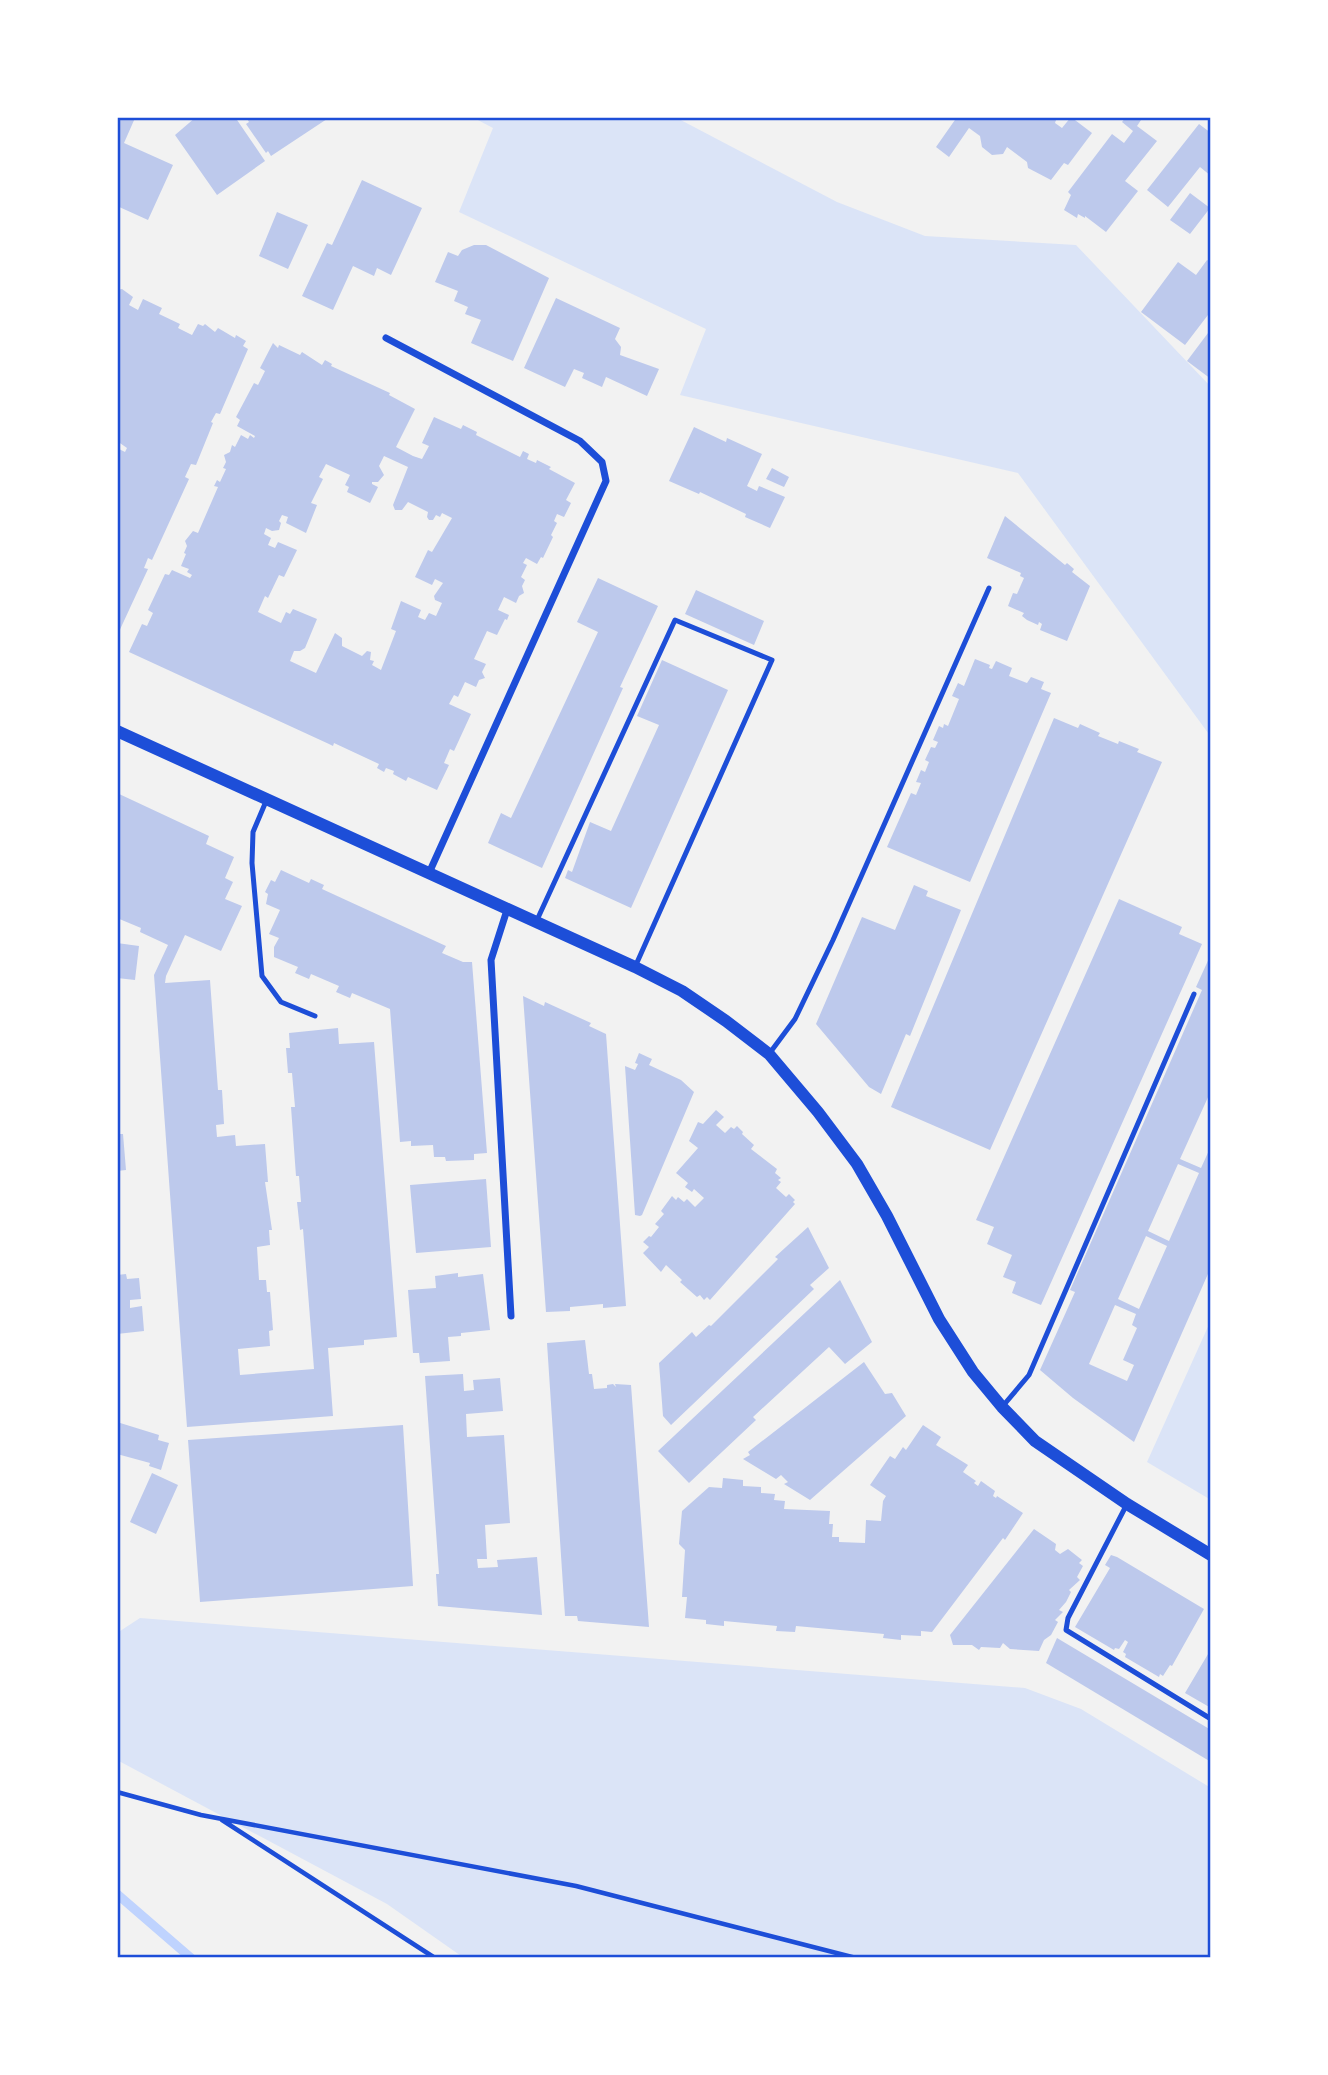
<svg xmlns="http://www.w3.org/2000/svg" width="1328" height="2075" viewBox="0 0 1328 2075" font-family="'PT Sans',sans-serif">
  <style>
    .green { fill: #dbe4f7 }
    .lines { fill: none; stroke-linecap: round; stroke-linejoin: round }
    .stream { stroke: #bfd3fe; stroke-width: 9 }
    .building { fill: #bdc9ec; fill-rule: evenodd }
    .path { stroke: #1d4ed8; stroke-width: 4.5 }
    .service { stroke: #1d4ed8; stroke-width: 5 }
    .minor { stroke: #1d4ed8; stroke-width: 7 }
    .tertiary { stroke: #1d4ed8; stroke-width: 12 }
    .neatline { fill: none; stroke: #1d4ed8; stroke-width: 2.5 }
  </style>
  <rect width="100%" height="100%" fill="#f2f2f2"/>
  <!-- green -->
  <path class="green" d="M472 117H675L837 202 925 236 1076 245 1211 387V737L1018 473 680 395 706 329 459 212 493 128Z
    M1211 1320V1500L1147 1462Z
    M140 1618 1025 1688 1081 1709 1211 1788V1958H464L387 1904 117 1760V1633Z"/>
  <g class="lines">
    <!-- stream -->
    <path class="stream" d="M117 1894 191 1958"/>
  </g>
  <!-- building -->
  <path class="building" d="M117 117 135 118 124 143 173 165 148 220 117 206Z
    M196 117H235L265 161 217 195 175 135Z
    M246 117H330L271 156 268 151 266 153 246 124 249 122Z
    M957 117H1057L1055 123 1062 128 1071 117 1092 133 1068 165 1064 163 1051 180 1028 168 1027 162 1007 147 1003 154 992 155 982 147 980 136 969 128 949 157 936 147Z
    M1126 117H1143L1137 126 1157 141 1125 181 1138 191 1106 232 1085 216V218L1078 214 1077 218 1064 210 1071 195 1068 192 1112 134 1124 143 1133 131 1122 122Z
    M1199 124 1211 133V176L1200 167 1168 207 1147 190Z
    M362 180 422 208 391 275 377 268 374 276 353 266 333 310 302 296 327 243 332 245Z
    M1190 193 1210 208 1190 234 1170 220Z
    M277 212 308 225 288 269 259 256Z
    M474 245H486L549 278 513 361 471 343 481 320 465 314 468 307 454 301 458 291 435 282 448 252 458 256 462 250Z
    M1207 260 1211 262V311L1185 345 1141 312 1178 262 1196 275Z
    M122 289 133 297 129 305 138 310 143 299 162 308 159 314 180 324 178 328 192 335 198 324 203 326 205 324 215 332 218 328 235 338 236 335 246 341 243 346 248 349 220 414 216 413 211 422 213 423 196 465 191 464 185 477 189 479 152 560 148 558 144 568 148 569 117 636V448L125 452 127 448 117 441V290Z
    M556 298 620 328 615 339 621 347 620 355 659 369 647 396 606 377 602 387 582 378 584 373 574 369 565 387 524 368Z
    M1211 329V379L1187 361Z
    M273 343 278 348 279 345 300 355 302 352 322 365 325 360 332 364 331 366 390 393 389 395 415 409 396 447 413 456 422 459 429 446 422 443 434 417 461 429 463 425 477 432 476 435 520 457 523 451 529 454 527 459 536 463 537 460 551 467 549 469 575 483 566 500 571 503 564 517 557 514 554 521 557 523 551 535 553 537 543 558 541 557 537 564 526 558 523 563 527 565 521 577 525 580 522 586 524 593 519 596 516 603 504 597 498 610 509 615 507 620 505 619 497 635 487 631 474 659 486 664 482 672 485 678 479 680 476 687 465 682 458 697 454 695 449 704 471 714 454 751 450 749 444 763 449 765 437 790 408 777 406 781 393 774 394 771 386 768 384 772 377 768 379 764 334 743 333 746 329 744 129 652 142 624 147 626 153 613 148 610 165 574 169 575 172 570 190 578 192 575 187 572 189 569 181 566 186 554 184 553 187 546 185 541 193 531 198 533 218 487 214 486 217 480 220 482 226 469 223 468 226 462 224 455 230 452 232 445 235 447 241 435 248 439 250 435 254 438 255 436 237 426 240 420 236 417 254 383 258 385 265 371 260 368ZM384 456 408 467 393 505 395 510H402L408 502 428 512 427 517 429 520H433L436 515 440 517 442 513 452 518 432 552 428 550 415 577 432 585 435 579 443 583 434 596 435 600 442 603 436 616 429 613 425 620 418 617 421 610 401 601 391 629 396 631 381 670 372 665 374 661 370 660 371 652 367 651 362 656 342 646V638L335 633 316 673 290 661 294 651H300L305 648 317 619 293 609 290 614 286 612 281 623 258 612 265 596 268 598 279 575 284 577 297 550 278 542 275 548 268 545 271 538 264 534 266 528 272 531 279 530 281 523 279 521 282 515 288 517 286 523 306 533 317 505 311 503 323 479 319 477 326 464 350 475 345 485 349 487 347 492 370 503 378 487 372 484V482H378L384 475 379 466Z
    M694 427 726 442 727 438 762 454 747 486 757 491 759 486 785 497 770 528 745 517 746 514 700 492 699 494 669 481Z
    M772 468 789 477 784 487 766 479Z
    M1005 516 1065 565 1067 563 1074 569 1072 572 1090 586 1067 641 1040 630 1042 624 1039 622 1038 625 1027 620 1022 616 1024 613 1008 606 1013 593 1017 594 1024 578 1020 576 1021 573 987 558Z
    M598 578 658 606 620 687 623 688 542 868 488 843 501 813 511 818 598 632 577 622Z
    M696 590 764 621 754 645 685 614Z
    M975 659 990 665 989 668 992 669 996 661 1012 668 1009 676 1027 683 1031 677 1044 682 1041 689 1051 693 970 882 887 847 911 793 916 795 921 783 916 782 921 770 925 772 929 762 925 760 931 747 935 748 938 742 933 740 939 726 943 728 944 724 948 726 959 699 952 696 958 683 964 686Z
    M662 660 728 690 631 908 565 878 568 870 572 872 590 822 611 831 659 725 637 716Z
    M1054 718 1078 728 1080 724 1100 733 1098 736 1118 744 1119 741 1139 749 1137 752 1162 762 990 1150 891 1107Z
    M117 793 209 836 206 844 234 857 225 878 233 882 225 899 242 906 221 951 185 935 166 976 165 983 210 980 218 1090H222L224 1124 216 1125 217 1137 235 1135 236 1146 265 1144 268 1182H265L272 1230H269L270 1245 257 1247 259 1280H266L267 1292H270L273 1330 269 1331 270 1346 238 1349 240 1375 314 1369 303 1229 300 1230 297 1202H301L299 1176H296L291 1107H295L292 1073H288L286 1048H290L289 1033 338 1028 339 1044 374 1042 397 1337 364 1340V1345L328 1348 333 1416 187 1427 154 975 168 945 140 932 141 928 117 918Z
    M281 870 309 883 311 879 324 885 322 889 446 946 442 953 463 962H472L487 1153 474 1154V1160L446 1161 445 1157H434L433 1145 411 1146V1141L400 1142 390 1009 352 993 350 998 336 992 339 986 311 974 309 979 295 973 298 967 274 957V947L279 938 269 934 280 910 266 904 268 894 265 892 271 880 275 882Z
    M914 885 928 891 926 896 961 910 910 1036 906 1034 881 1094 869 1087 816 1024 862 917 895 930Z
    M1119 899 1182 927 1179 934 1202 944 1041 1305 1012 1293 1016 1282 1003 1277 1012 1255 987 1244 994 1227 976 1220Z
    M117 943 139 946 135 980 117 978Z
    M1211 954V1096L1209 1095 1180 1159 1201 1168 1211 1146V1267L1134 1442 1073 1398 1040 1370 1075 1292 1070 1290 1202 990 1196 987ZM1178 1164 1199 1173 1169 1241 1148 1231ZM1146 1236 1167 1246 1139 1309 1118 1299ZM1115 1305 1136 1314 1132 1325 1137 1328 1123 1360 1134 1365 1127 1381 1089 1364Z
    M523 996 544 1006 545 1002 591 1023 589 1026 606 1034 626 1306 603 1308V1304L570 1307V1311L546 1312Z
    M639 1053 652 1059 649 1065 681 1080 694 1092 642 1215 640 1216 635 1215 625 1066 635 1070 638 1064 635 1063Z
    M716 1110 724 1117 716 1125 725 1133 731 1127 734 1129 737 1126 743 1132 742 1134 754 1145 751 1149 777 1169 775 1173 781 1178 778 1180 781 1182 776 1188 786 1197 789 1194 795 1200 793 1202 795 1204 710 1300 707 1297 704 1300 700 1295 697 1297 680 1282 682 1280 666 1265 661 1272 643 1253 649 1247 643 1242 649 1236 651 1237 659 1227 655 1224 664 1214 661 1211 672 1196 676 1200 678 1197 684 1202 687 1199 695 1207 704 1198 694 1189 692 1192 685 1187 688 1183 676 1173 698 1148 689 1141 698 1122 703 1124Z
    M117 1134H123L126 1170 117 1171Z
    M486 1179 491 1247 416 1253 410 1185Z
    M808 1227 829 1268 810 1285 814 1289 671 1425 663 1416 659 1363 692 1332 696 1337 709 1325 711 1326 778 1259 775 1257Z
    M458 1273V1277L483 1274 490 1330 461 1333V1336L448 1337 450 1361 420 1363 419 1353H413L408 1290 436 1288 435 1276Z
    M126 1274 127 1279 139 1278 141 1299 130 1300V1308L142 1306 144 1331 117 1334V1275Z
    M840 1280 872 1342 845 1364 829 1347 753 1417 756 1420 689 1483 658 1451Z
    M585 1340 589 1374H592L594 1389 607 1388V1385L613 1384 616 1387 615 1384 631 1385 649 1627 578 1621 577 1616H565L547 1343Z
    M864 1362 885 1394 892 1393 906 1416 810 1500 784 1484 788 1482 781 1475 776 1479 743 1459 750 1455 748 1452Z
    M463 1374 464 1391 474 1390 473 1380 500 1378 503 1411 466 1414 467 1437 504 1435 510 1523 485 1525 487 1559H477L478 1568 498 1567 497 1560 537 1557 542 1615 438 1606 436 1574H439L425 1376Z
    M117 1422 159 1435 158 1440 169 1443 161 1470 149 1466 150 1463 117 1454Z
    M403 1425 413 1586 200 1602 188 1440Z
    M923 1425 941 1437 936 1445 968 1465 963 1472 976 1481 974 1483 978 1486 981 1481 995 1491 993 1496 996 1498 997 1496 1023 1513 1005 1540 1003 1538 932 1632 921 1631V1636L901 1635V1640L883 1638 884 1634 796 1626 795 1632 776 1631 777 1626 724 1621V1626L706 1624V1620L685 1618 687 1597H682L685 1550 679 1544 682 1511 709 1487 722 1488 723 1478 743 1480V1486L761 1487V1493L775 1494 774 1500 785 1501 784 1509 830 1511 829 1524H833L832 1537H839V1542L865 1543 866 1520 881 1521 883 1501 886 1496 870 1485 890 1456 895 1459 903 1447 906 1450Z
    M152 1473 178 1485 156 1534 130 1522Z
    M1034 1529 1056 1544 1055 1550 1060 1554 1068 1549 1082 1560 1079 1563 1083 1566 1077 1577 1080 1580 1069 1590 1071 1592 1066 1602 1059 1610 1063 1612 1055 1620 1058 1622 1051 1635 1044 1640 1039 1651 1010 1649 1003 1643 1000 1648 981 1647 979 1650 972 1645H953L950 1635Z
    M1111 1555 1117 1557 1204 1609 1172 1666 1170 1665 1163 1676 1160 1674 1159 1677 1125 1657 1126 1654 1123 1652 1128 1642 1125 1640 1119 1649 1115 1648 1114 1650 1075 1627 1110 1568 1105 1565Z
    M1057 1638 1211 1730V1762L1046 1663Z
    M1211 1649V1708L1185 1693Z"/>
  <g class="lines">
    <!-- path -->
    <path class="path" d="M117 1792 201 1815 576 1886 856 1958
      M222 1820 435 1958"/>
    <!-- service -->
    <path class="service" d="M267 799 253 832 252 863 262 976 281 1002 315 1016
      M537 920 675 620 772 660 635 967
      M769 1054 795 1019 833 940 989 588
      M1002 1407 1029 1375 1194 994
      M1127 1504 1068 1618 1066 1630 1211 1719"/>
    <!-- minor -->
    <path class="minor" d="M386 338 580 441 602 462 606 481 429 873
      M507 910 491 960 511 1316"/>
    <!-- tertiary -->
    <path class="tertiary" d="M117 731 635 967 682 991 726 1021 769 1054 818 1112 857 1164 887 1216 939 1319 973 1372 1002 1407 1035 1441 1127 1504 1211 1555"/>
  </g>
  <!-- border -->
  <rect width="1328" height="2075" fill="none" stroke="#ffffff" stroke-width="238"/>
  <rect x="119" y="119" width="1090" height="1837" class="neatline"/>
</svg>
